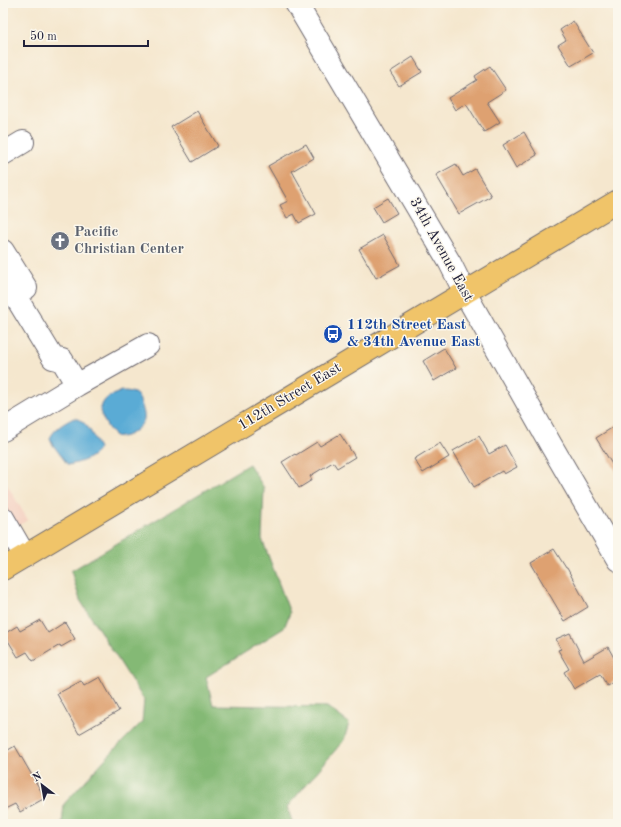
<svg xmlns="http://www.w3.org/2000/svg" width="621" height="827" viewBox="0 0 621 827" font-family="'Old Standard TT',serif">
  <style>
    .built { fill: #f5d2c2 }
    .forest { fill: #84b975; stroke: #536e58 }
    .water { fill: #5aabd5; stroke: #3e6688 }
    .building { fill: #dea171 }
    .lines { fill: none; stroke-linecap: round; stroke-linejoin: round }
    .minor-casing { stroke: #6c676e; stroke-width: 24 }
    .major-casing { stroke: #6c676e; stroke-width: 24 }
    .minor { stroke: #fff; stroke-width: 22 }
    .major { stroke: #f0c469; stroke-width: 22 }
    .labels { text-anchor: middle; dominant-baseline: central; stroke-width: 3; stroke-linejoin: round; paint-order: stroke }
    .worship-label { font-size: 15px; font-weight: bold; fill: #5b616d; stroke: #fbf7ec; text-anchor: start }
    .street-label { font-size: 15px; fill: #22223b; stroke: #fbf7ec }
    .transit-label { font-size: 15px; font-weight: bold; fill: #164399; stroke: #fbf7ec; text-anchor: start }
  </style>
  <rect width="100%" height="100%" fill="#fbf7ec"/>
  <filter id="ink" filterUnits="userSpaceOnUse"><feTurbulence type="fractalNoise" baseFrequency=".025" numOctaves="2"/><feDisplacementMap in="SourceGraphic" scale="8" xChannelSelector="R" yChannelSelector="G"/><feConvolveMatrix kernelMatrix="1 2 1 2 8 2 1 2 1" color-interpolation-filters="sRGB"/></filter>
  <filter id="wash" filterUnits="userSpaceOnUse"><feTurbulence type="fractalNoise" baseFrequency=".012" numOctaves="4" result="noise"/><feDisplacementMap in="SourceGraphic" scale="16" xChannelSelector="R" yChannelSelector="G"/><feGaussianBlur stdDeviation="0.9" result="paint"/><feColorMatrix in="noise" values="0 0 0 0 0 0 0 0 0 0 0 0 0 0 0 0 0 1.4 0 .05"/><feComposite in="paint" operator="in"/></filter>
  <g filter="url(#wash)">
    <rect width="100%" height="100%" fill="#f5e7ce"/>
    <!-- built -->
    <path class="built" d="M3 478 28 520 3 534Z"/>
    <!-- forest -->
    <path class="forest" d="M249 464 264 488 262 539 290 613 284 628 206 677 213 705 327 707 349 723 344 740 287 807 293 824H62L64 804 107 757 142 722 144 700 80 600 71 571Z"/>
    <!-- water -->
    <path class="water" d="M122 391C136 391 138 394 142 406 143 410 145 415 144 419 142 428 124 442 114 435 108 430 103 419 100 411 104 396 109 397 122 391Z
      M74 418C88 420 93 437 99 448 95 458 79 463 68 465L53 445 50 438C55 428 64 423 74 418Z"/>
    <g id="blocks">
      <!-- building -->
      <path class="building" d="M573 21 593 53 571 66 558 45 566 40 560 30Z
        M413 57 422 72 399 86 390 72Z
        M490 66 506 90 487 102 500 122 484 132 466 103 455 110 448 98 477 80 475 76Z
        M197 111 218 146 192 162 171 127Z
        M524 132 537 155 516 168 503 145Z
        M306 144 314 158 292 171 316 214 299 223 294 214 287 218 280 205 288 201 268 166Z
        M456 164 463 176 475 169 491 196 459 214 436 175Z
        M388 198 397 213 382 222 373 207Z
        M383 235 400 265 376 278 359 249Z
        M444 348 456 368 434 381 423 361Z
        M618 424V474L596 438Z
        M340 434 355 457 337 468 333 462 310 476 312 480 299 488 282 462 295 454 296 455 317 442 320 446Z
        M479 436 489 454 505 445 517 467 504 474 502 471 474 487 453 451Z
        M440 443 449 457 423 473 414 459Z
        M554 549 566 568H567L588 607 565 621 531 563Z
        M40 620 48 633 65 622 75 639 61 647 60 645 33 661 27 652 18 657 4 634 17 626 20 631Z
        M570 633 584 661 608 647 618 665V679L607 686 600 674 574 689 564 672 569 669 558 650 561 649 556 639Z
        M100 677 119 711 79 734 57 694 81 681 84 686Z
        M15 746 45 798 20 812 15 804 3 810V753Z"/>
    </g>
  </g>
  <g filter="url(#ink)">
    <use href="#blocks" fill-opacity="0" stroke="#6c676e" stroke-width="1"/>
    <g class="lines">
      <!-- minor casing -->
      <g class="minor-casing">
        <path id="minor" d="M296 3 450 263 465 293 551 445 618 560
          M3 154 23 142
          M3 251 26 288
          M3 276 53 358 62 360 77 385
          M3 430 77 385 148 345
          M3 518 25 556"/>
      </g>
      <!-- major casing -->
      <g class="major-casing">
        <path id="major" d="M3 569 618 201"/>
      </g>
      <!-- minor -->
      <use href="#minor" class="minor"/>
      <!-- major -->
      <use href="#major" class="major"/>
    </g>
  </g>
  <!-- icons -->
  <defs>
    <g id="church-disc" transform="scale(1)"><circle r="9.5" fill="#6b7280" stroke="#fbf7ec"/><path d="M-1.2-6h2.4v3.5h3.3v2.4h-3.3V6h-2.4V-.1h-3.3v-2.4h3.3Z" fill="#fff"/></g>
    <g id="bus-disc" transform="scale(1)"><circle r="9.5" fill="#1a4fb4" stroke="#fbf7ec"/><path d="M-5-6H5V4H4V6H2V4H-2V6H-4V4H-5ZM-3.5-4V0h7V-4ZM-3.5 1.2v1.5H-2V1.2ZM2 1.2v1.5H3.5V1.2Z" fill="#fff"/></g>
  </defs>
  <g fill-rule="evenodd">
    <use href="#church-disc" x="60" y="241"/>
    <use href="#bus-disc" x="333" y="334"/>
  </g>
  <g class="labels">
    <!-- worship labels -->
    <g class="worship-label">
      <text x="74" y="232">Pacific<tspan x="74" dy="17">Christian Center</tspan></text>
    </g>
    <!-- street labels -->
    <g class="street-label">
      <text transform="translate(441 250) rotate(61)">34th Avenue East</text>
      <text transform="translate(290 397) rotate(-31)">112th Street East</text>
    </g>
    <!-- transit labels -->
    <g class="transit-label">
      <text x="347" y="325">112th Street East<tspan x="347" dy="17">&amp; 34th Avenue East</tspan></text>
    </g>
  </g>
  <!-- margin -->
  <rect width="621" height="827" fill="none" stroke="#fbf7ec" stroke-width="16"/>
  <!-- north arrow -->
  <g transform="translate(42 785) rotate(329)" stroke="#fbf7ec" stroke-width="3" paint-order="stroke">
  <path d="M0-3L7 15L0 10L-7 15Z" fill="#22223b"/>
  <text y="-6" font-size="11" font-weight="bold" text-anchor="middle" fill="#22223b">N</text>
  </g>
  <!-- scale -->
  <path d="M24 40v6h124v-6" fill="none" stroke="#22223b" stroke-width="2"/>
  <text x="30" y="40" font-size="12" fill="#22223b" stroke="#fbf7ec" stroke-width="3" paint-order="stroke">50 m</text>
</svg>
